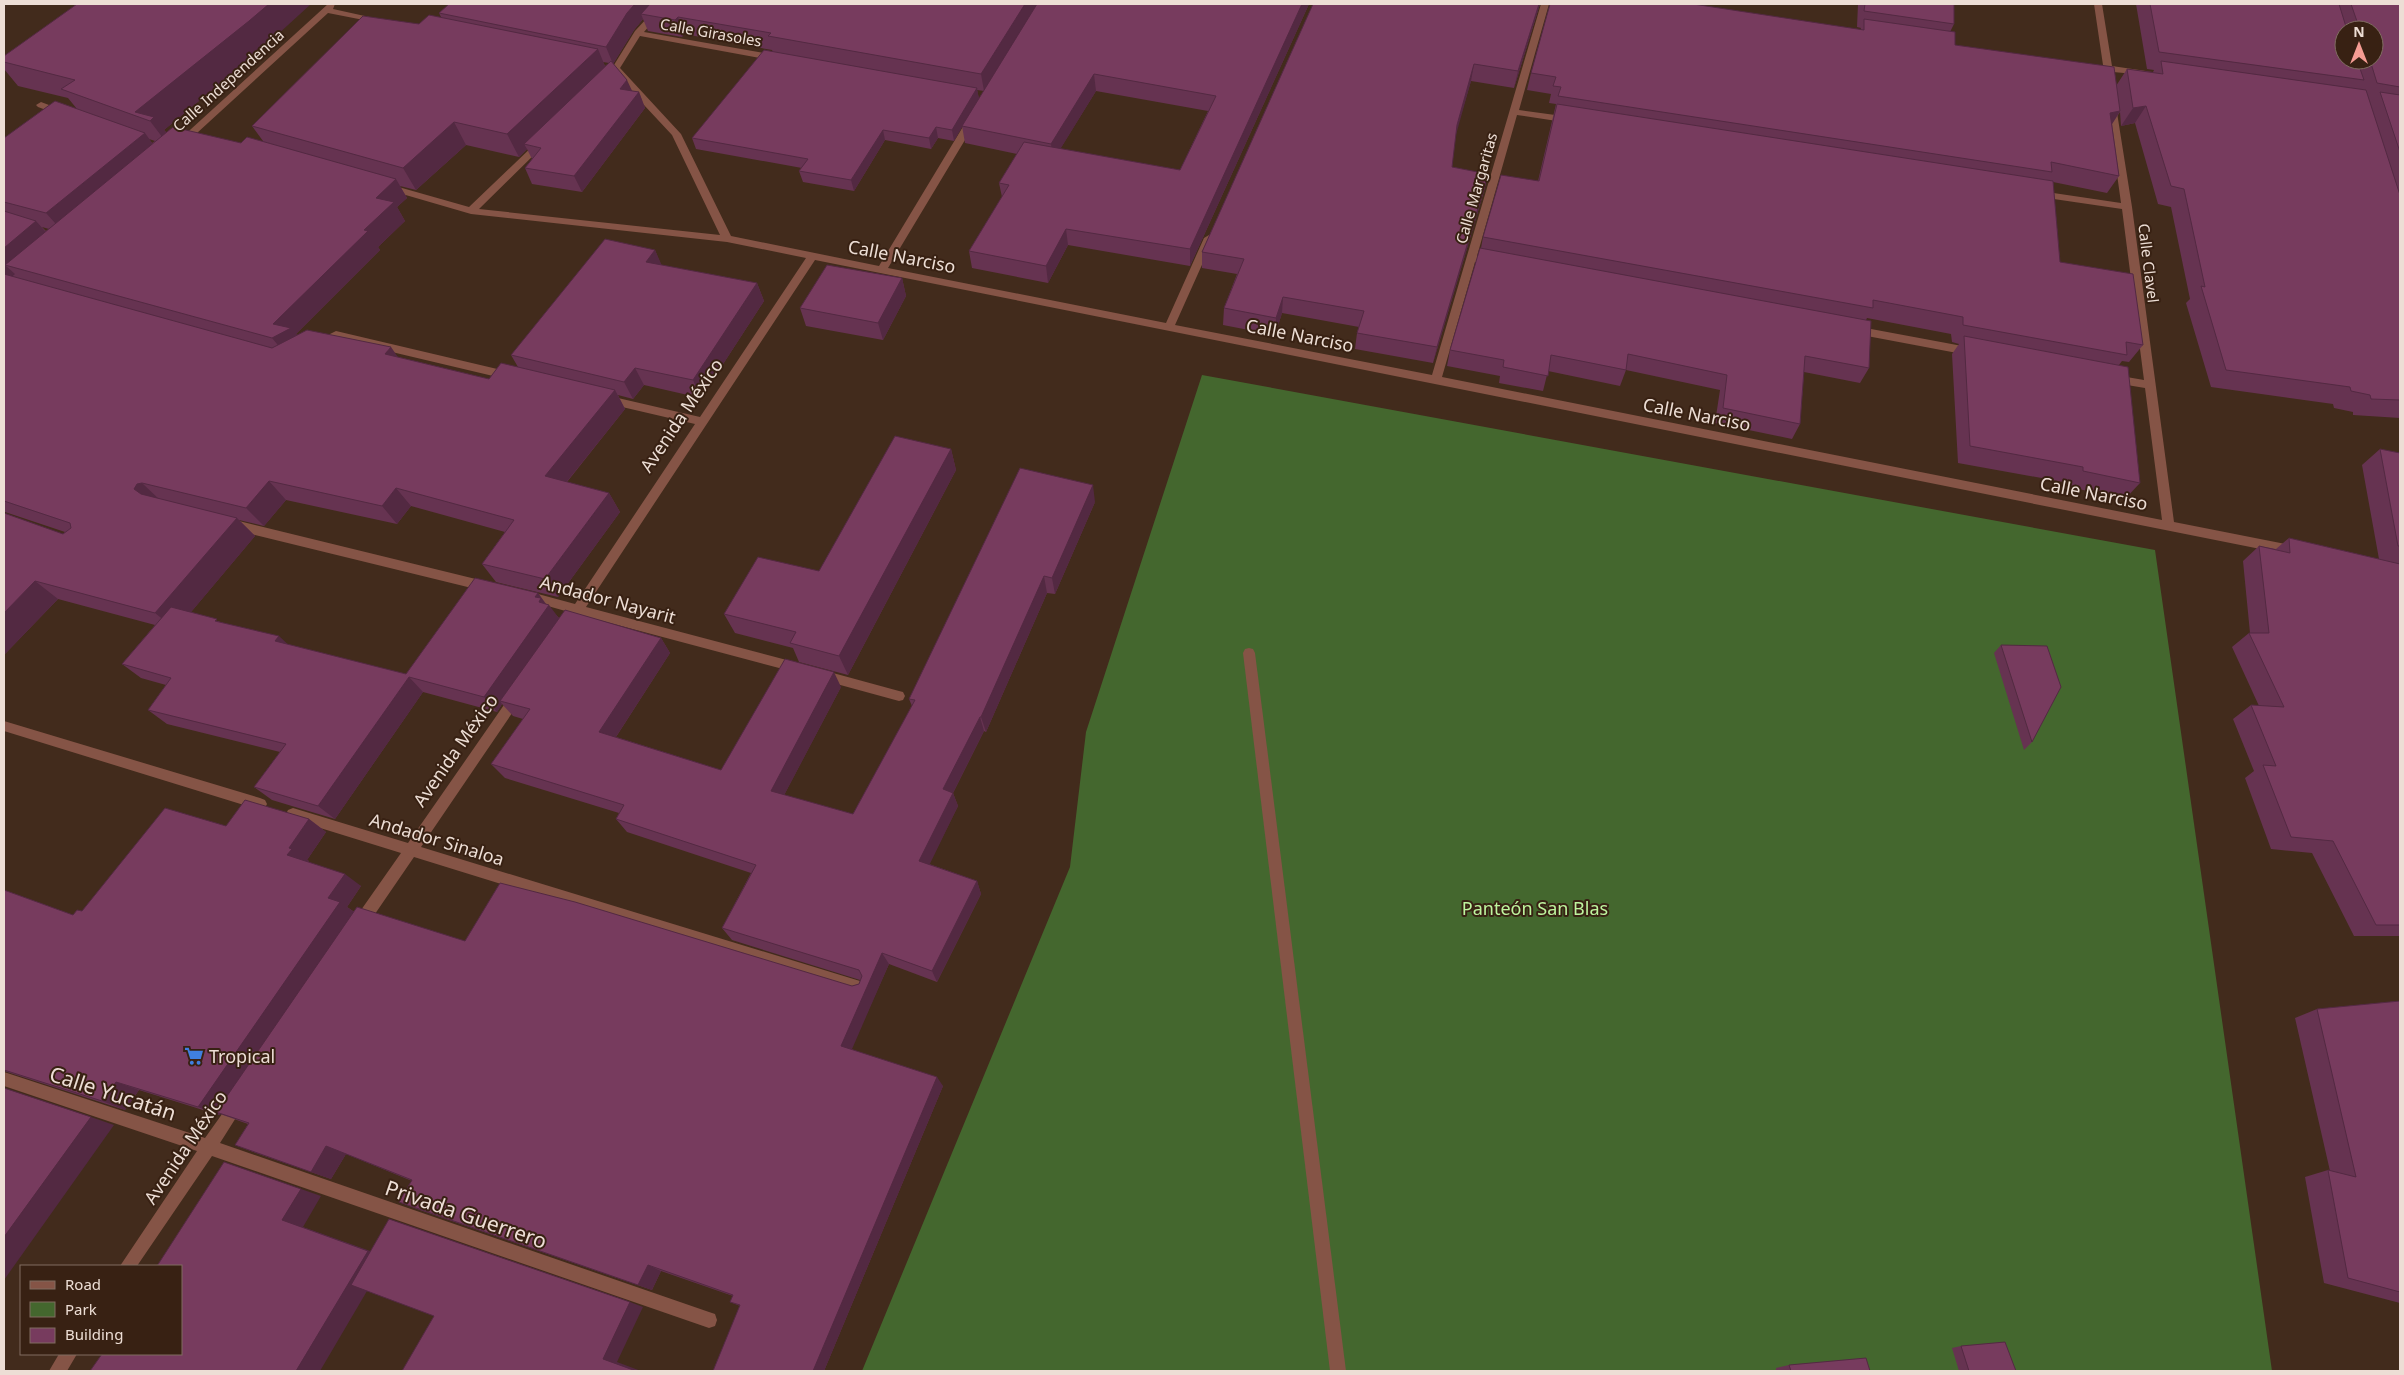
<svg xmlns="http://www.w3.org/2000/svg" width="2404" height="1375" viewBox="0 0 2404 1375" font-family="'Noto Sans',sans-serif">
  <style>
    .green { fill: #44672e }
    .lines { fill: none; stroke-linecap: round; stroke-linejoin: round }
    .lane { fill: #855446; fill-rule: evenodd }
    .street { fill: #855446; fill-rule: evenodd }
    .wall { fill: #663351; fill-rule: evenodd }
    .shaded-wall { fill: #532942 }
    .building { fill: #773b5e; stroke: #532942 }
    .labels { text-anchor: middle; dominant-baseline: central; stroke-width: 4; stroke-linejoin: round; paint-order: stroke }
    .far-street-label { font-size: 15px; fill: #edded5; stroke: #382113 }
    .street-label { font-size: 18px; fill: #edded5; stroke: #382113 }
    .park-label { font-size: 18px; fill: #bef49e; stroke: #382113 }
    .poi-label { font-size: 18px; fill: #edded5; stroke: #382113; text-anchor: start }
    .near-street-label { font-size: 21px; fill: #edded5; stroke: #382113 }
  </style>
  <rect width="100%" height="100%" fill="#422b1c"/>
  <!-- green -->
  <path class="green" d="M1202 375 2155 550 2272 1371H862L1070 867 1086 732Z"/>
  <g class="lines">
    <!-- lane -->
    <path class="lane" d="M1249 648 1253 649 1255 653 1346 1371H1330L1243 653 1245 649Z"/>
    <!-- street -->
    <path class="street" d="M328 4H335L333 9 383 20 379 23 328 13 185 144H179V140Z
      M660 4H668L644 32 776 55 780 58 776 61 640 36 620 68 681 134 731 236 879 266 967 120 972 117 977 120 888 268 1166 323 1204 238 1209 235 1214 238 1175 325 1432 375 1541 4H1549L1519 110 1570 117 1575 120 1570 123 1517 115 1477 256 1497 260 1498 262 1493 265 1475 262 1442 377 2162 520 2145 388 2115 383 2110 379 2115 375 2144 380 2122 209 2040 197 2035 194 2040 191 2121 203 2107 102 2109 100H2115L2132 207 2174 522 2295 546 2301 551 2295 556 815 260 586 607 798 663 802 664 804 668 802 672 798 673 580 615C576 622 572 634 562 631L560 627 569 612 523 599 521 596 523 593 527 591 575 604 695 424 605 403 600 399 601 396 605 395 700 417 806 258 727 242 471 214 385 189 383 187 388 184 469 207 538 141 541 140 546 143 544 145 479 209 720 235 672 135 616 75 613 76 609 73 635 31Z
      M2094 4H2102L2112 66 2146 71V75L2113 72V75L2109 78 2106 77 2104 70 2095 69V65H2103Z
      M41 102 65 111 67 113 62 116 38 107 36 105Z
      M1855 326 1973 348 1978 352 1973 356 1851 333 1850 330Z
      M336 331 510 372 515 376 510 380 337 339 326 346H318V340Z
      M231 519 488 582 494 587 488 592 231 529 225 524Z
      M822 670 899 691 903 692 905 696 903 700 899 701 822 680 818 679 816 675 818 671Z
      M517 691 521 692 523 696 521 700 421 847 860 981 865 983 867 988 865 993 860 995 414 857 364 930 359 932 354 930 352 925 354 920 401 853 288 818 286 814 288 810 293 808 408 843 513 692Z
      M4 721 260 798 265 800 267 804 265 808 260 810 4 731Z
      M4 1072 205 1138 232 1100 237 1098 242 1100 244 1105 220 1143 709 1312 715 1314 717 1320 715 1326 709 1328 212 1156 137 1266H120L197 1151 4 1086Z
      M59 1354H77L67 1371H49Z"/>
  </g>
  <!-- wall -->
  <path class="wall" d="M1037 4H1309L1190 266 1068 245 1048 283 972 268 969 251 1002 197 999 183 1017 154 965 143 962 126 954 141 938 138 931 149 885 140 854 191 803 182 799 171 802 168 696 149 692 138 773 52 772 50 684 34 682 37 648 31 643 19 634 30 613 64 632 91 639 92 645 108 582 192 532 184 525 168 532 159 527 149 519 157 466 145 416 190 400 186 407 198 397 207 405 221 378 247 380 250 296 334 297 335 398 357 489 379 518 367 511 355 655 250 661 265 757 283 764 301 701 398 644 385 633 399 618 395 625 409 567 482 609 493 620 512 558 597 496 582 482 564 505 532 411 506 397 524 286 500 264 526 239 520 255 536 191 612 288 645 406 674 538 593 546 604 559 618 661 638 670 653 616 737 721 770 841 687 784 795 853 814 912 706 909 699 1095 502 1055 594 1047 593 986 732 984 731 953 793 958 806 929 864 977 881 981 894 937 982 889 964 851 1049 943 1086 824 1371H713L740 1306 730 1302 733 1296 661 1271 652 1290 417 1209 399 1202 412 1181 346 1154 331 1179 256 1153 235 1145 248 1124 220 1114 219 1115 139 1090 125 1110 4 1071V890L73 915 82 911 226 826 309 819 326 832 307 860 309 861 308 862 361 886 347 907 353 911 465 941 852 986 859 984 860 980 732 940 722 928 751 873 627 832 616 819 619 813 505 778 491 764 523 719 513 716 502 704 497 712 423 692 335 819 272 800 254 787 280 752 167 724 148 710 166 685 141 678 122 664 155 625 58 599 4 655V513L63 534 65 532 5 512 4 513V138L77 109 68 98 18 86 4 69V56L265 46 164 130 166 132 241 143 263 141 252 126 419 24 441 17 439 13ZM603 62 609 63 605 66ZM977 90 984 91 979 99ZM1096 91 1208 111 1180 170 1060 149ZM149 139 155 141 152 143ZM42 227 49 229 46 231Z
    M1313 4H1540L1514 88 1471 81 1455 135 1452 167 1488 174 1484 191 1433 363 1355 349 1357 333 1359 327 1282 313 1275 335 1223 325 1224 308 1237 274 1202 268V252Z
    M1858 4H1954V24L1950 32 1955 45 2116 86 2127 69 2153 72 2154 70 2147 69 2136 4H2400V418L2353 415V412L2334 408 2333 404 2211 387 2186 303 2190 299 2171 207 2158 204 2135 123 2121 126 2120 112 2112 124 2119 176 2107 193 2053 182 2060 262 2143 345 2129 362 2122 361 2119 365 2140 483 2125 499 2069 487V483L1958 463 1952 354 1959 344 1952 342 1951 334 1867 318 1866 320 1869 368 1860 383 1804 372 1800 424 1792 439 1715 423 1720 390 1626 370 1620 386 1548 371 1543 391 1499 383 1500 376 1447 366 1450 350 1481 248 1483 237 1538 181 1556 104 1549 103 1551 94 1527 90 1531 73 1860 30 1861 28 1857 27ZM2344 30H2374V60H2344Z
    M902 278 906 296 883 340 806 326 800 308Z
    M951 449 956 470 848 675 799 662 793 648 735 633 724 614 819 571Z
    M2380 449 2400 453V936H2354L2312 853 2271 849 2245 778 2254 771 2233 719 2251 705 2259 706 2232 647 2249 633H2250L2243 561 2259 546 2276 549 2289 538 2379 559 2362 465Z
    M2001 645 2032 742 2024 750 1994 653Z
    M2400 1001V1303L2324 1283 2305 1177 2328 1170 2330 1171 2295 1018 2317 1009Z
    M1961 1346 2016 1371H1959L1952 1348Z
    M1789 1365 1870 1371H1776V1368Z"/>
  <!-- shaded-wall -->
  <path class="shaded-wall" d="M269 4H311L265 46 164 130 173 142 169 146 150 121 135 112Z
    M635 4H658L641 14 643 19 634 30 613 64 606 47 627 13Z
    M1025 4H1037L984 91 981 74Z
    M1302 4H1309L1190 266V249Z
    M1539 4H1540L1514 88 1518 71Z
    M678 17 684 34 682 37 675 20Z
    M598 49 607 71 524 144 527 149 519 157 507 134Z
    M1474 64 1471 81 1454 142 1457 125Z
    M1094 74 1096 91 1053 161 1051 144Z
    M627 80 634 95 620 89Z
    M977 88 979 99 954 141 952 130Z
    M639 92 645 108 582 192 574 176Z
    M2146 106 2135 123 2121 126 2133 108Z
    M2120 111 2109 129 2110 113Z
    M454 122 466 145 416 190 403 168Z
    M936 127 938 138 931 149 929 138Z
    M883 130 885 140 854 191 851 180Z
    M145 133 160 154 64 233 46 213Z
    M1488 174 1484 191 1433 363 1437 347Z
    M396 179 407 198 397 207 405 221 378 247 380 250 296 334 305 346 287 356 272 338 273 324 364 230 376 198Z
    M36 221 54 241 5 265 15 274 4 284V248Z
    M1066 229 1068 245 1048 283 1046 266Z
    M655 250 663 268 646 262Z
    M902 278 906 296 883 340 878 323Z
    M757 283 764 301 701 398 693 380Z
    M1283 297 1282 313 1275 335 1276 318Z
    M391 347 404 366 385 354Z
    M635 368 644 385 633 399 624 382Z
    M615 390 625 409 556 495 545 476Z
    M951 449 956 470 848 675 839 656Z
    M269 481 286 500 264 526 246 508Z
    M142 483 161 501 153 507 134 489 137 484Z
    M1093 485 1095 502 1055 594 1052 578Z
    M396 488 411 506 397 524 382 506Z
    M609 493 620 512 558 597 545 579Z
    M237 518 255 536 176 630 155 613Z
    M1044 576 1047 593 986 732 981 717Z
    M35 581 58 599 4 655V613Z
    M538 593 548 607 549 605 561 621 500 701 502 704 497 712 484 697 535 597Z
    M279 636 295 651 275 641Z
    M661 638 670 653 610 746 599 732Z
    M834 672 841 687 779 805 771 791Z
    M409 677 423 692 335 819 318 806Z
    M980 717 984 731 948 803 943 789Z
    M953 793 958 806 925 874 919 861Z
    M309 819 326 832 307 860 309 861 304 868 287 855 289 848Z
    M345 874 361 886 347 907 357 914 216 1112 220 1114 219 1115 198 1107 328 898Z
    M977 881 981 894 937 982 932 971Z
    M882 953 889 964 849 1056 841 1046Z
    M937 1077 943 1086 824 1371H813Z
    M116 1082 139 1090 125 1110 102 1101Z
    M91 1117 114 1125 4 1280V1237Z
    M326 1146 346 1154 331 1179 311 1172Z
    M301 1189 321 1196 303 1227 387 1257 320 1371H296L282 1220Z
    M648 1265 661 1271 652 1290 638 1285Z
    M630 1302 643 1307 617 1362 641 1371H636L603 1359Z"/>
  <!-- building -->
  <path class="building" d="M77 4H269L249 21 135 112 154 117 150 121 61 89 75 80 4 62V56Z
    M449 4H635L627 13 606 47 439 13Z
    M650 4H1025L981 74 768 36 771 33 678 17 675 20 641 14Z
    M1037 4H1302L1190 249 1066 229 1046 266 969 251 1009 185 999 183 1024 142 1180 170 1216 96 1094 74 1051 144 962 126Z
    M1313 4H1539L1518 71 1474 64 1457 125 1452 167 1488 174 1437 347 1357 333 1364 311 1283 297 1276 318 1224 308 1244 259 1202 252Z
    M1550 4H1693L1864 30V19L1955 32V45L2114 67 2120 111 2110 113 2119 176 2051 162 2052 172 1558 96 1561 87 1553 86 1556 77 1531 73Z
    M1865 4H1954V24L1864 11Z
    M2150 4H2339L2347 30H2344V60H2357L2364 80 2159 52Z
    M2351 4H2400V87L2377 83 2370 60H2374V30H2360Z
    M429 15 598 49 507 134 454 122 403 168 252 126 363 16 419 24Z
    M764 50 977 88 952 130 936 127 929 138 883 130 851 180 799 171 808 159 692 138Z
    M611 61 627 80 620 89 639 92 574 176 525 168 541 148 524 144Z
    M2161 61 2366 90 2400 195V400L2371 399 2370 395 2351 391 2350 387 2226 370 2201 286 2205 287 2184 189 2171 186 2146 106 2133 108 2127 69 2163 74Z
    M2380 92 2400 95V152Z
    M55 101 145 133 46 213 4 202V138Z
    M1557 104 2053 181 2060 262 2133 274 2143 345 2126 342 2127 355 1963 325V317L1873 300V308L1483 237 1501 175 1539 181Z
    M173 127 241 143 247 137 396 179 376 198 394 202 364 230 368 231 273 324 291 328 272 338 5 265Z
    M4 211 36 221 4 248Z
    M605 239 655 250 646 262 757 283 693 380 635 368 624 382 511 355Z
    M1480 248 1871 321 1869 368 1805 356 1800 424 1723 408 1727 375 1628 354 1626 370 1551 355 1548 376 1503 367 1504 360 1450 350Z
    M827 265 902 278 878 323 800 308Z
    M4 274 272 348 307 330 391 347 385 354 489 379 501 363 615 390 545 476 609 493 545 579 482 564 514 520 396 488 382 506 269 481 246 508 142 483 137 484 134 489 141 494 237 518 155 613 35 581 4 613V513L63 534 71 528 70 523 4 501Z
    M1964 336 2128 367 2140 483 2083 471V467L1970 446Z
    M895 436 951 449 839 656 790 643 796 632 724 614 758 557 819 571Z
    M2380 449 2400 453V546H2398Z
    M1020 468 1093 485 1052 578 1044 576 981 717H980L943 789 953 793 919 861 977 881 932 971 882 953 841 1046 937 1077 813 1371H713L740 1305 730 1302 733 1295 648 1265 638 1285 399 1202 412 1180 326 1146 311 1172 235 1145 249 1123 216 1112 357 907 465 941 500 883 575 902 852 986 859 984 862 976 859 970 722 928 756 865 616 819 624 805 491 764 530 709 500 701 565 610 661 638 599 732 721 770 785 659 834 672 771 791 853 814 915 700 909 699Z
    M2289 538 2400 564V925H2376L2333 841 2291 837 2263 765 2276 766 2251 705 2284 707 2249 633H2269L2259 546 2290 553Z
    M475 578 538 593 535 597 541 598 539 602 549 605 484 697 409 677 318 806 254 787 286 744 148 710 171 678 122 664 171 607 217 619 215 621 279 636 275 641 406 674Z
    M2001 645 2047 646 2061 687 2032 742Z
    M245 800 309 819 289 848 292 849 287 855 345 874 328 898 340 902 198 1107 116 1082 102 1101 4 1070V890L73 915 77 910 82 911 165 808 226 826Z
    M2400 1001V1292L2348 1278 2328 1170 2356 1177 2317 1009Z
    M4 1088 91 1117 4 1237Z
    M224 1162 301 1189 282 1220 368 1251 296 1371H90L102 1354H181V1266H157Z
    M389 1219 630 1302 603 1359 636 1371H402L434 1316 351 1285Z
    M2005 1342 2016 1371H1969L1961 1346Z
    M1866 1358 1870 1371H1791L1789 1365Z"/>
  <!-- icons -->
  <defs>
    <g id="supermarket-bare" transform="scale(1.5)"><path d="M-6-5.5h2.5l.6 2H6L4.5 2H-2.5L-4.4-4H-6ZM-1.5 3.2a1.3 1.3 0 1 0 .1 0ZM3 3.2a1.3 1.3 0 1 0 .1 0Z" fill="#3f7fe0" stroke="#382113" stroke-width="2.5" paint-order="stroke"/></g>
  </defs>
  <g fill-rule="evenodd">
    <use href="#supermarket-bare" x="194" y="1056"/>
  </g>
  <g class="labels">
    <!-- far-street labels -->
    <g class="far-street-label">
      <text transform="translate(711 32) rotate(10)">Calle Girasoles</text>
      <text transform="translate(228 80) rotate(-42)">Calle Independencia</text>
      <text transform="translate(1476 188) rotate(-74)">Calle Margaritas</text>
      <text transform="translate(2149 263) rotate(83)">Calle Clavel</text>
    </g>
    <!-- street labels -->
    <g class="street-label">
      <text transform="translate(902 256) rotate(11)">Calle Narciso</text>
      <text transform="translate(1300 335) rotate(11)">Calle Narciso</text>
      <text transform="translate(1697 414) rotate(11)">Calle Narciso</text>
      <text transform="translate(681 415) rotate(-56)">Avenida México</text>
      <text transform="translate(2094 493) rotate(11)">Calle Narciso</text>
      <text transform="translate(608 599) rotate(15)">Andador Nayarit</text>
      <text transform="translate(455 750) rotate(-55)">Avenida México</text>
      <text transform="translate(437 839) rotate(17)">Andador Sinaloa</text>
      <text transform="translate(185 1147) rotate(-56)">Avenida México</text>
    </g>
    <!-- park labels -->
    <g class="park-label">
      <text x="1535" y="908">Panteón San Blas</text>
    </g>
    <!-- poi labels -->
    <g class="poi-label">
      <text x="209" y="1056">Tropical</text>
    </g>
    <!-- near-street labels -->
    <g class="near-street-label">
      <text transform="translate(113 1093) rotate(18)">Calle Yucatán</text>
      <text transform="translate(466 1214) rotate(19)">Privada Guerrero</text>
    </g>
  </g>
  <!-- border -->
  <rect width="2404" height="1375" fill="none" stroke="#edded5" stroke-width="10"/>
  <!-- legend -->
  <rect x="20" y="1265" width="162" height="90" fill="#382113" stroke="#806d61"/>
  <rect x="30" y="1281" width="25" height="8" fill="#855446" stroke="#806d61"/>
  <text x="65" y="1290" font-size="15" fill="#edded5">Road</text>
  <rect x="30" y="1302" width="25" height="15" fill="#44672e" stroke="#806d61"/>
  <text x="65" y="1315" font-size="15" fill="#edded5">Park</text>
  <rect x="30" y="1328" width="25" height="15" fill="#773b5e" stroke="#806d61"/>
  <text x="65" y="1340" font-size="15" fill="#edded5">Building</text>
  <!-- north arrow -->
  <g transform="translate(2359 45)"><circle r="24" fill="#382113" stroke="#806d61"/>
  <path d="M0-4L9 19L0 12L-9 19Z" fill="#f59c93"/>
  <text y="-8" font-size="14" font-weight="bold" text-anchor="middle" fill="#edded5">N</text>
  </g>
</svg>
